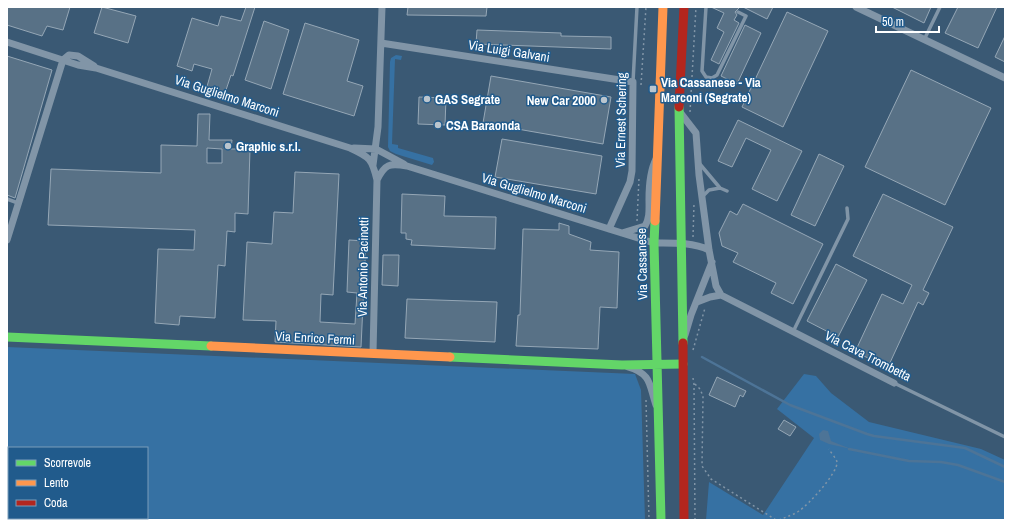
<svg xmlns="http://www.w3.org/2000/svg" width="1012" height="527" viewBox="0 0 1012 527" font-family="'Archivo Narrow',sans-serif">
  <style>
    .green { fill: #3671a3; fill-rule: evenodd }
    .water { fill: #4d7497 }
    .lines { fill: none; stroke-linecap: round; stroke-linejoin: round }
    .stream { stroke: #4d7497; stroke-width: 2.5 }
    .building { fill: #587186; stroke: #95a7b6; fill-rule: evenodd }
    .path { stroke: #8195a7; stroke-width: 1.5; stroke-dasharray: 2 3; stroke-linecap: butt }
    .lane { stroke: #8195a7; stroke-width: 3.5 }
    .street { stroke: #8195a7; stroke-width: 7 }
    .fast { stroke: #63d668; stroke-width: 9 }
    .slow { stroke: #ff974d; stroke-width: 9 }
    .jam { stroke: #b3261e; stroke-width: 9 }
    .poi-dot { fill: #bac5ce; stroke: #215b8c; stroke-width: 1.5 }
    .labels { text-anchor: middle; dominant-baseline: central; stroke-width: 3; stroke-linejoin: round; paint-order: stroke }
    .street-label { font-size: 13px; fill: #fff; stroke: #215b8c }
    .poi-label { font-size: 13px; font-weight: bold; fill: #fff; stroke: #215b8c; text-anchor: start }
  </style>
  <rect width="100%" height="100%" fill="#3a5974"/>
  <!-- green -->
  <path class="green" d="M396 55 402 56 401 60 395 59 392 144 398 145V148L433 158 434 162 432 165 396 154 390 151 388 147 390 62 391 58Z
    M7 347 635 374 641 390 645 520H7ZM9 448H147V518H9Z
    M804 374 816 376 831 393 869 422 981 449 1005 460V520H706L709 482 763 515 814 438 777 409Z"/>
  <!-- water -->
  <path class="water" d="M823 430 828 431 831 441 851 449 829 444 820 440 819 434Z"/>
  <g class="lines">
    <!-- stream -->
    <path class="stream" d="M702 357 790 405 867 434 874 436 965 448 1005 467
      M849 449 909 461 941 462 958 465 1005 482"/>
  </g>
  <!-- building -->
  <path class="building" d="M7 7H70L63 30 47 26 42 36 7 25Z
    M102 7 136 16 128 43 94 33Z
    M246 7H255L233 76 231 75 224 96 206 90 212 69 194 64 192 71 177 66 192 18 218 26 221 16 241 21Z
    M408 7H487L486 16 407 15Z
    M711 7H740L735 12 737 15 734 20 739 23 719 64 711 60 724 32 717 28 724 13Z
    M743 7H773L767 19Z
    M892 7H931L924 23Z
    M958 7H997L978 48 945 33Z
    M787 12 828 31 783 127 742 107Z
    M264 21 289 30 271 89 245 80Z
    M305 23 359 40 347 81 363 86 354 116 283 94Z
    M745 25 761 33 737 84 721 76Z
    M477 30 561 33V36L611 37V49L476 44Z
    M1005 36V62L995 57Z
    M7 56 52 70 15 198 7 195Z
    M911 70 991 108 945 205 865 167Z
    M491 76 611 97 603 144 483 123Z
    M419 97 446 98 445 125 418 124Z
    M198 114H210L209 140H232L231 149H250L248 214 235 213V232L227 231 225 266 218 265 215 318 180 316 179 325 155 323 158 249 194 250 195 230 48 225 51 169 161 173V145L197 146ZM207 148 222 149V163H207Z
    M738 120 802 151 777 201 752 189 771 150 746 138 732 167 718 161Z
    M502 139 602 156 596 194 495 177Z
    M819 154 844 166 815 226 791 215Z
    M295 172 339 174 333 295 321 294 320 322 355 324 357 293 347 292 349 240 366 241 361 347 275 342 276 321 243 320 247 242 272 244 274 212 293 213Z
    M402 194 445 196 444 216 496 217 495 249 411 245 412 240 406 239V233H401Z
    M883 194 953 227 923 290 929 293 923 305 918 302 888 367 855 352 882 294 903 304 912 285 853 256Z
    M743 204 823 244 793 304 771 293 776 283 733 262 738 253 722 246 719 233 730 211 737 215Z
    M559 223 569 226V234L591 242 590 250 619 252 617 308 600 307 598 349 516 346 518 315H520L523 229 559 230Z
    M383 255H399L398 286 382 285Z
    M836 264 867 280 838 337 807 321Z
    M407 299 497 302 495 342 405 338Z
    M717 377 746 391 743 397 740 395 735 407 709 395Z
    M784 420 796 427 790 436 778 429Z"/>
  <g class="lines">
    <!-- path -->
    <path class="path" d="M641 85 646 7
      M690 112 696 7
      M637 221 639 178
      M693 237 694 203
      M693 350 705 308
      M693 378 694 384 695 520
      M695 384 700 389 703 396 702 466 711 479 776 520
      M646 400 649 520
      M779 520C786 517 793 515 799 511 808 505 838 473 837 462 836 458 831 453 829 449"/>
    <!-- lane -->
    <path class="lane" d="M706 7 702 71 706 77 712 78 717 75 746 16 738 12
      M924 40 940 7
      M633 82 637 7
      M699 163 720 188 727 191
      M703 196 709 190 720 188
      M7 199 18 203
      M793 332 848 219 847 208
      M894 383 1005 437"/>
    <!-- street -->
    <path class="street" d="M856 7 1005 78
      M7 42 78 65 96 68 350 148C370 157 372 159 377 180L373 353
      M381 43 633 82 632 171 630 182 609 229
      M63 60 69 55 78 56 94 66
      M679 111 696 133 699 175 709 250 716 286 721 295
      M354 148 376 149 404 164
      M373 165 378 127 382 7
      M377 180C385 164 389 163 407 166L654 243C672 243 693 242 709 250
      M622 233 645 226C650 218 649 209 649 199 649 185 650 171 656 159
      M7 240 63 60
      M697 302 710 297 721 295 894 383
      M685 335 691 315 712 262
      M628 367C652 374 649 385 656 405"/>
    <!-- fast -->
    <path class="fast" d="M679 107 683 343
      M655 221 654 243 661 520
      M7 337 211 346
      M450 357 622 365 683 364"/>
    <!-- slow -->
    <path class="slow" d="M655 221 663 7
      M211 346 450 357"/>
    <!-- jam -->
    <path class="jam" d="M679 107 684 7
      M683 343 684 520"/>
  </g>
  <!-- markers -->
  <g class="poi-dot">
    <rect x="649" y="85" width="8" height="8" rx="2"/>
    <circle cx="427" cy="99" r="4"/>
    <circle cx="604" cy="100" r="4"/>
    <circle cx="438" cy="125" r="4"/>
    <circle cx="228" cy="146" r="4"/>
  </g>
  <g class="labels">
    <!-- street labels -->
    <g class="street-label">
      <text transform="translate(509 51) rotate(9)">Via Luigi Galvani</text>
      <text transform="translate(227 96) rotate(18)">Via Guglielmo Marconi</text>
      <text transform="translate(621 120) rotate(-89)">Via Ernest Schering</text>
      <text transform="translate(534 193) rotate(17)">Via Guglielmo Marconi</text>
      <text transform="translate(642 264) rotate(-91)">Via Cassanese</text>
      <text transform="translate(363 267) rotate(-89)">Via Antonio Pacinotti</text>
      <text transform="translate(315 338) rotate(3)">Via Enrico Fermi</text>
      <text transform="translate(868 356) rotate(27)">Via Cava Trombetta</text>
    </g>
    <!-- poi labels -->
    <g class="poi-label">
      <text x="661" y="82">Via Cassanese - Via<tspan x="661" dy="15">Marconi (Segrate)</tspan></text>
      <text x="435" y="99">GAS Segrate</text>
      <text x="596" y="100" text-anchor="end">New Car 2000</text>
      <text x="446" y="125">CSA Baraonda</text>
      <text x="236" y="146">Graphic s.r.l.</text>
    </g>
  </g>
  <!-- border -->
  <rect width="1012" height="527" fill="none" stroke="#ffffff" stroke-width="16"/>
  <!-- legend -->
  <rect x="8" y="447" width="140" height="72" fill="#215b8c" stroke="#7a9dba"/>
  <rect x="16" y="460" width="20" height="6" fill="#63d668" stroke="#7a9dba"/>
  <text x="44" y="467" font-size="12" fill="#ffffff">Scorrevole</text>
  <rect x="16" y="480" width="20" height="6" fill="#ff974d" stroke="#7a9dba"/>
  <text x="44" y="487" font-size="12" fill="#ffffff">Lento</text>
  <rect x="16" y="500" width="20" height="6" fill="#b3261e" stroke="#7a9dba"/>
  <text x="44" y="507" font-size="12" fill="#ffffff">Coda</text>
  <!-- scale -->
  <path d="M876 26v6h63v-6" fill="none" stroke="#ffffff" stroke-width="2"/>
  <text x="882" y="26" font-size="12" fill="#ffffff" stroke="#215b8c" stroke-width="3" paint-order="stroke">50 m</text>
</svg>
